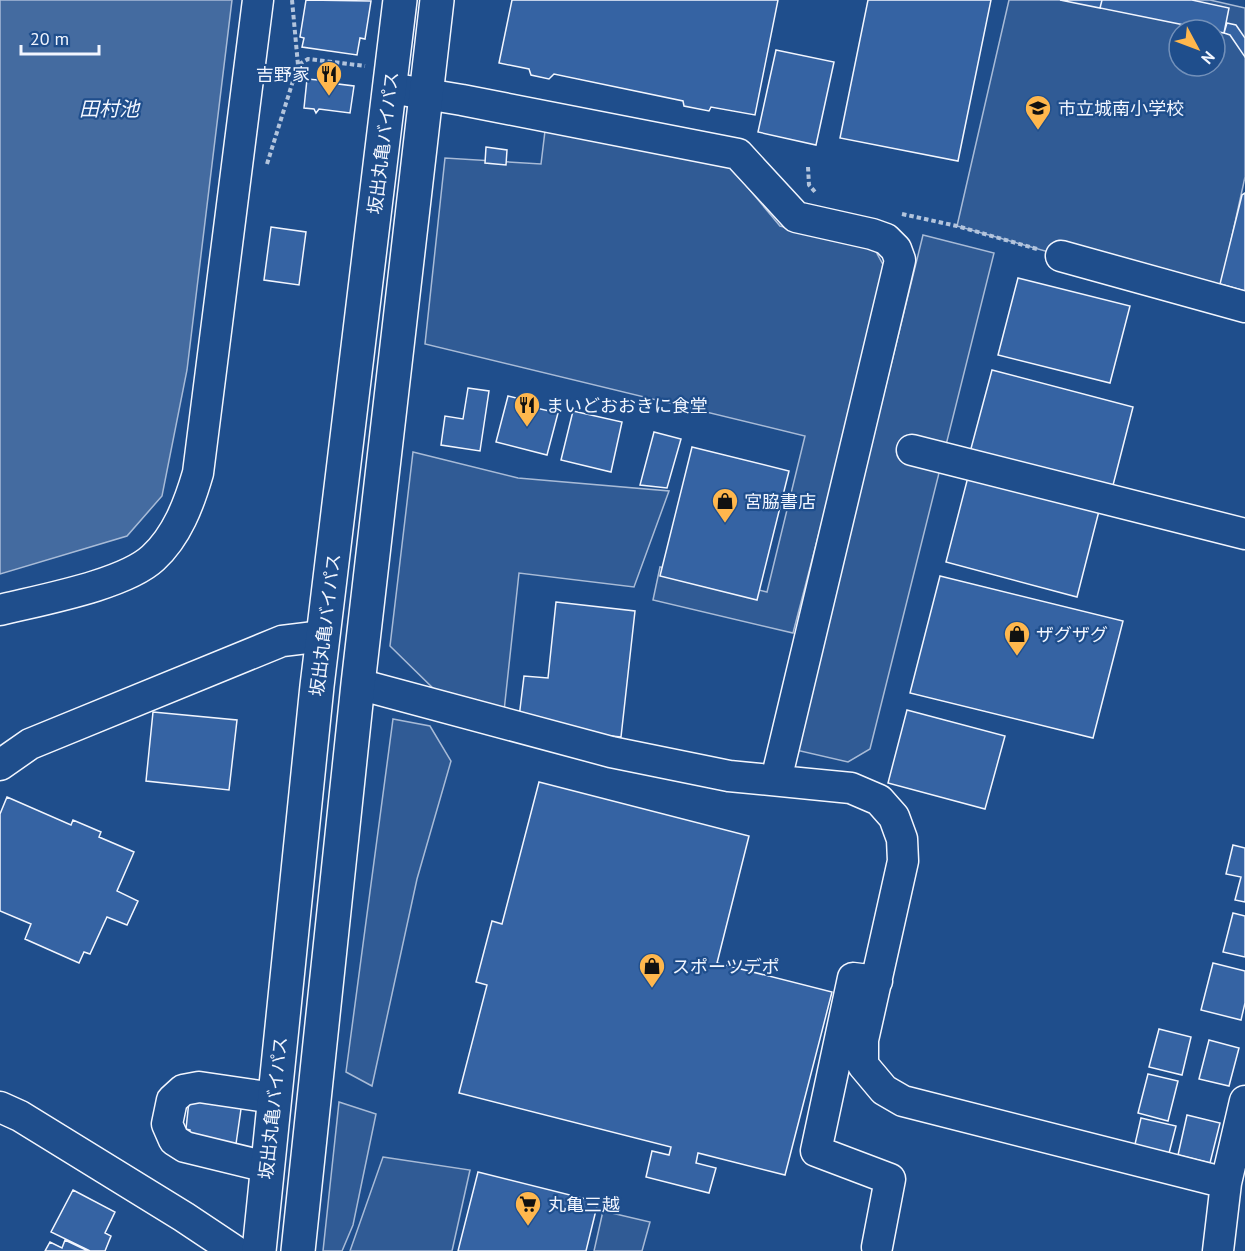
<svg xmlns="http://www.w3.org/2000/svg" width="1245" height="1251" viewBox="0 0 1245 1251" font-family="'PT Sans','Noto Sans JP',sans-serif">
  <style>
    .built { fill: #305b95; stroke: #a8bbd7; stroke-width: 1.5; fill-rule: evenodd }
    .water { fill: #446ba0; stroke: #a8bbd7; stroke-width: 1.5 }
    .building { fill: #3563a3; stroke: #f2f6ff; stroke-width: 1.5 }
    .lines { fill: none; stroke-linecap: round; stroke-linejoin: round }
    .minor-casing { stroke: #f2f6ff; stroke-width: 33 }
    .highway-casing { stroke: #f2f6ff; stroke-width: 36 }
    .path { stroke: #b3c4dc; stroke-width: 4; stroke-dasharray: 4.5 3; stroke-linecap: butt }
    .minor { stroke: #1f4e8c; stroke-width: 30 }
    .highway { stroke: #1f4e8c; stroke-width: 33 }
    .labels { text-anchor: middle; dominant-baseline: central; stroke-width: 4.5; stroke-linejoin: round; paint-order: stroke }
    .poi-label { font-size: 18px; fill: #f2f6ff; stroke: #1f4e8c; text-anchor: start }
    .street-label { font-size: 18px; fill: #f2f6ff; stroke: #1f4e8c }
    .water-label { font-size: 20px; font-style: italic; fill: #f2f6ff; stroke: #1f4e8c }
  </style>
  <rect width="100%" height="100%" fill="#1f4e8c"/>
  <!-- built -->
  <path class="built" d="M1009 0H1210L1245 8V177L1218 300 957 226ZM1179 30H1215V66H1179Z
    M545 131 729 165 780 226 874 248 887 272 793 633 653 600 660 567 767 592 805 436 425 344 445 158 541 164Z
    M923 235 994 253 870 749 848 762 796 750Z
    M413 452 518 478 669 491 634 587 519 573 504 711 437 692 390 646Z
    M393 719 430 726 451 761 417 879 372 1086 346 1072Z
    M339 1102 376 1114 353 1225 342 1251H323Z
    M383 1157 470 1170 452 1251H350Z
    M603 1211 650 1222 642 1251H594Z"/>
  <!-- water -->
  <path class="water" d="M0 0H232L187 370 162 496 127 536 0 574Z"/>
  <!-- building -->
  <path class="building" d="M306 0 371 1 365 39 360 38 357 55 302 47 304 38 300 37Z
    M512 0H778L755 115 711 107 709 111 684 106 683 101 554 74 549 79 531 75 529 69 499 63Z
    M868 0H991L958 161 840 138Z
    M1060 0H1102L1100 8Z
    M1102 0H1192L1229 8 1224 33 1100 8Z
    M1227 23 1236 25 1245 38V57L1230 35 1224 33Z
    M776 50 834 62 816 145 758 132Z
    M318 75H323L322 82 354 86 350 113 319 109 316 113 314 109 304 108 307 79 318 80Z
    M486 147 507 150 506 165 485 163Z
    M1245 193V291L1220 284 1242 195Z
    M271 227 306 232 299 285 264 280Z
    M1018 278 1130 306 1110 383 998 355Z
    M992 370 1133 407 1111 493 969 456Z
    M468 388 489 391 480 451 441 445 445 416 463 419Z
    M508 396 537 403 536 408 558 413 547 455 496 442Z
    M573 411 622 422 611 472 561 460Z
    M654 432 681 439 667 488 640 485Z
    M692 447 789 471 757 600 660 576Z
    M968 477 1099 511 1077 597 946 562Z
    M940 576 1123 621 1093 738 910 693Z
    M556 602 635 611 621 737 518 726 524 676 548 678Z
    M907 710 1005 736 985 809 888 783Z
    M153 712 237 720 229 790 146 781Z
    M539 782 749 836 717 963 832 992 785 1175 698 1153 696 1163 716 1168 709 1193 646 1177 652 1151 669 1155 671 1147 459 1093 487 985 476 982 492 921 502 924Z
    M7 797 71 825 73 820 101 832 99 837 134 852 117 891 138 901 127 925 107 917 90 954 84 952 79 963 25 939 31 924 0 911V814Z
    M1233 845 1245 848V902L1235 900 1241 877 1226 874Z
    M1233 913 1245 916V957L1223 952Z
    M1213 963 1245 971V1003L1241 1020 1201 1010Z
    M1159 1029 1191 1037 1182 1075 1149 1067Z
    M1209 1040 1239 1048 1229 1086 1199 1079Z
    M1148 1074 1178 1081 1168 1121 1138 1113Z
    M189 1101 242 1102 236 1144 188 1138 190 1130 186 1129Z
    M1187 1115 1220 1123 1210 1163 1178 1155Z
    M1141 1118 1176 1126 1167 1161 1133 1153Z
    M478 1172 598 1202 586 1251H458Z
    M73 1190 115 1212 105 1233 111 1236 105 1251H90L51 1232Z
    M65 1240 88 1251H45L50 1242 62 1248Z"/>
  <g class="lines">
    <!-- minor casing -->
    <g class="minor-casing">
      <path id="minor" d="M390 88 462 100 738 154 796 217 872 234 886 239 896 249 900 260 896 277 776 780
        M1061 256 1245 307
        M912 450 1245 534
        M0 610C40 600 124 585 153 558 177 536 189 504 198 473L258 0
        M358 684 611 752 729 776 851 788 879 800 894 817 902 839 903 861 863 1040V1065L884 1090 903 1101 1226 1183
        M0 765 30 744 282 641 323 636
        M877 981 853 978 816 1151 890 1179 877 1247
        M0 1107 20 1116 184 1217 235 1251
        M267 1167 185 1147 174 1140 167 1124 172 1100 183 1090 199 1087 274 1098
        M1218 1251 1226 1183 1245 1101"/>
    </g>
    <!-- highway casing -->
    <g class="highway-casing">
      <path id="highway" d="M259 1251 317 686 400 0
        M298 1251 358 684 437 0"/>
    </g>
    <!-- path -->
    <path class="path" d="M292 0 298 65
      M267 164 298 65 308 59 365 66
      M808 167 809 185 816 193
      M902 214 957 226 1037 249"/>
    <!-- minor -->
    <use href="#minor" class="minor"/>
    <!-- highway -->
    <use href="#highway" class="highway"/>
  </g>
  <!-- icons -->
  <defs>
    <g id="restaurant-pin" transform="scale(1.35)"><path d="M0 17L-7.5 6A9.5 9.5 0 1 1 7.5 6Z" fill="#ffb74d" stroke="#1f4e8c"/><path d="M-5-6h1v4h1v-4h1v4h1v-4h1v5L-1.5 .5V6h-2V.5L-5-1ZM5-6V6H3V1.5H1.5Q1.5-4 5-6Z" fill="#111"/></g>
    <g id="school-pin" transform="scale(1.35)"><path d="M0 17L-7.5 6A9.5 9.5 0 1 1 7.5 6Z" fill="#ffb74d" stroke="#1f4e8c"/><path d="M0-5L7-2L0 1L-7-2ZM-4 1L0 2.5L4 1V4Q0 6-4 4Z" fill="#111"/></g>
    <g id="shop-pin" transform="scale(1.35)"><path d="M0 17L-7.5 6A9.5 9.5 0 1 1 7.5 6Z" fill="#ffb74d" stroke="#1f4e8c"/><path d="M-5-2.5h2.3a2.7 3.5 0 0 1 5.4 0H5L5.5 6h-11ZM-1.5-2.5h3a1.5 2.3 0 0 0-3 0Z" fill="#111"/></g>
    <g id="supermarket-pin" transform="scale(1.35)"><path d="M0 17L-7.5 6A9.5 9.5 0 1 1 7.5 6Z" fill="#ffb74d" stroke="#1f4e8c"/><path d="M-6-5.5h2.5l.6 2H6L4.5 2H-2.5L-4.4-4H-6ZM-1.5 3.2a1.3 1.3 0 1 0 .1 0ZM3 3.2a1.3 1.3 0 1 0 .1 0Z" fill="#111"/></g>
  </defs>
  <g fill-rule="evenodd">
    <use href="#restaurant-pin" x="329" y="74"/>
    <use href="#school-pin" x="1038" y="108"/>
    <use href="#restaurant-pin" x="527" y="405"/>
    <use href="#shop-pin" x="725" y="501"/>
    <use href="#shop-pin" x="1017" y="634"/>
    <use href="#shop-pin" x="652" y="966"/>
    <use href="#supermarket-pin" x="528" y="1204"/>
  </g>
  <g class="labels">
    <!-- poi labels -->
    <g class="poi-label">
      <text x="310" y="74" text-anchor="end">吉野家</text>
      <text x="1058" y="108">市立城南小学校</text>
      <text x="546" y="405">まいどおおきに食堂</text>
      <text x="744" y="501">宮脇書店</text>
      <text x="1036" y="634">ザグザグ</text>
      <text x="672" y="966">スポーツデポ</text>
      <text x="548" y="1204">丸亀三越</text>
    </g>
    <!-- street labels -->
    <g class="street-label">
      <text transform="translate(383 143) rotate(-83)">坂出丸亀バイパス</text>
      <text transform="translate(325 625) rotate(-83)">坂出丸亀バイパス</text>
      <text transform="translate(273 1108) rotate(-84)">坂出丸亀バイパス</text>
    </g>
    <!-- water labels -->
    <g class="water-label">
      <text x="109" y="109">田村池</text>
    </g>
  </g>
  <!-- north arrow -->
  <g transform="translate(1197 48) rotate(131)"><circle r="28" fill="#1f4e8c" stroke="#7391ba" stroke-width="1.5"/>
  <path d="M0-4.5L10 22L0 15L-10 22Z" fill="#ffb74d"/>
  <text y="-9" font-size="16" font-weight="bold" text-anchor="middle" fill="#f2f6ff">N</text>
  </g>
  <!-- scale -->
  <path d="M21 45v9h78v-9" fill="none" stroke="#f2f6ff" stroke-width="3"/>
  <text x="30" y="45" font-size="18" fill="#f2f6ff" stroke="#1f4e8c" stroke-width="4.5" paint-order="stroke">20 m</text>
</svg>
